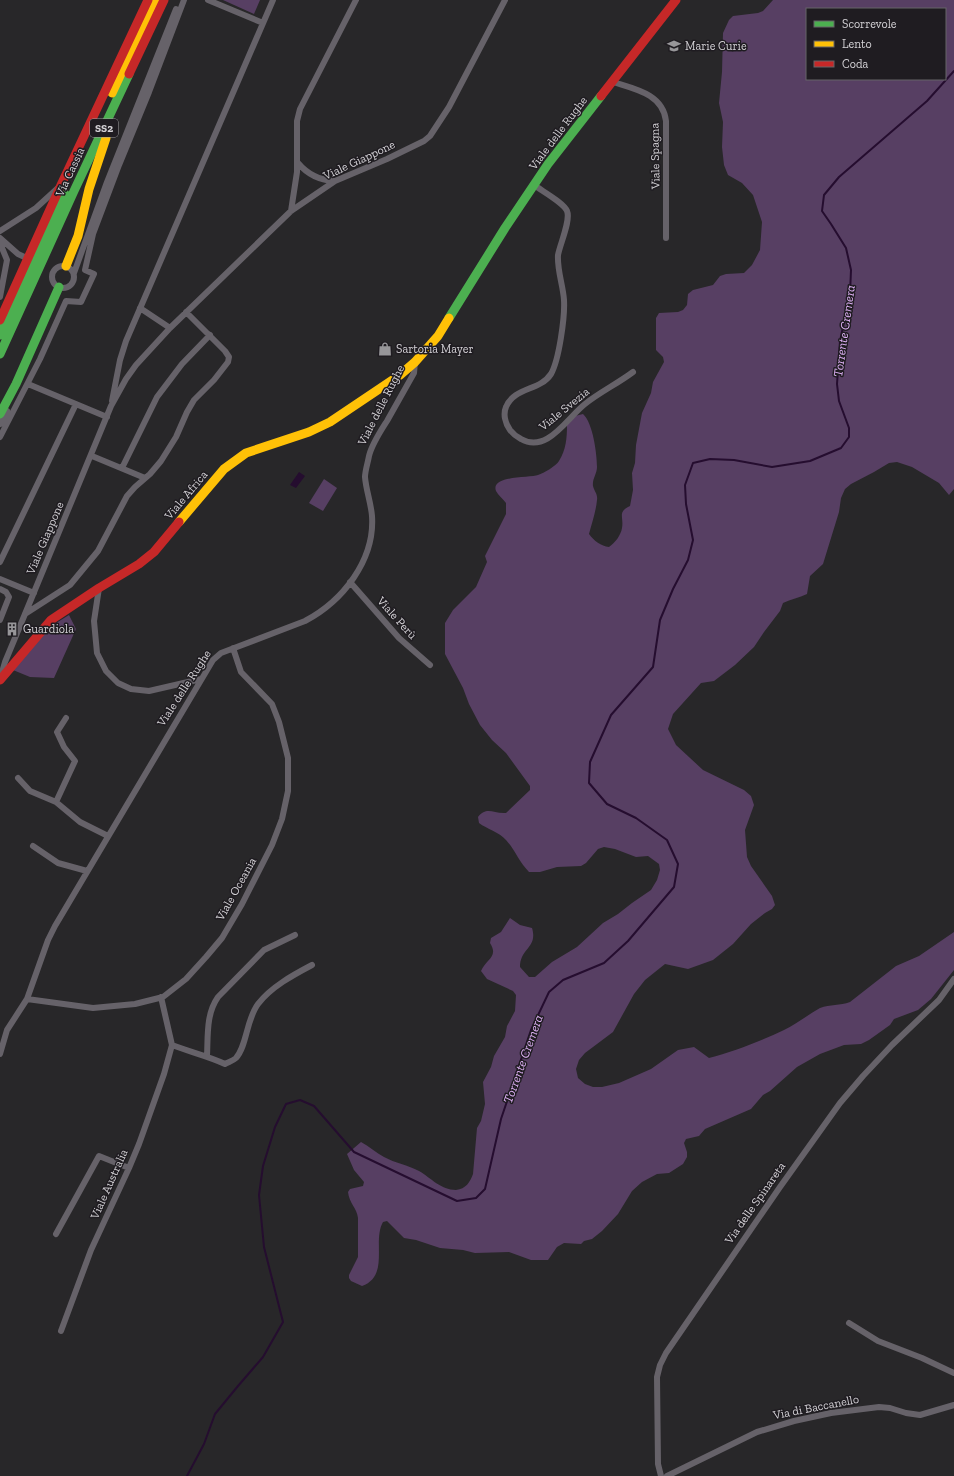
<svg xmlns="http://www.w3.org/2000/svg" width="954" height="1476" viewBox="0 0 954 1476" font-family="'Zilla Slab',serif">
  <style>
    .green { fill: #573f63; fill-rule: evenodd }
    .water { fill: #250d2f }
    .lines { fill: none; stroke-linecap: round; stroke-linejoin: round }
    .stream { stroke: #250d2f; stroke-width: 2 }
    .street { stroke: #666269; stroke-width: 6 }
    .fast { stroke: #4caf50; stroke-width: 9 }
    .slow { stroke: #ffc107; stroke-width: 9 }
    .jam { stroke: #c62828; stroke-width: 9 }
    .labels { text-anchor: middle; dominant-baseline: central; stroke-width: 3; stroke-linejoin: round; paint-order: stroke }
    .shield { fill: #1f1c21; stroke: #9d9b9f; stroke-width: 1 }
    .shield-label { font-size: 11px; font-weight: bold; fill: #d3d1d5 }
    .poi-label { font-size: 12px; fill: #d3d1d5; stroke: #1f1c21; text-anchor: start }
    .street-label { font-size: 12px; fill: #d3d1d5; stroke: #1f1c21 }
    .water-label { font-size: 13px; font-style: italic; fill: #dfb1f6; stroke: #1f1c21 }
  </style>
  <rect width="100%" height="100%" fill="#282729"/>
  <!-- green -->
  <path class="green" d="M223 0H260L254 14Z
    M773 0H954V489L949 495 939 483 912 467 897 462 889 463 874 472 851 484 845 489 841 498 839 512 823 564 810 576 807 594C799 598 791 599 783 603L780 611 764 632 754 647 735 665 714 681 701 683 673 714 668 729 676 745 703 770 744 790 751 796 754 805 745 830 747 857 751 866 772 896 775 905 772 909 765 913 751 924 733 944 713 960 688 969 665 964 645 980 634 994 613 1032 585 1053 579 1060 576 1069 578 1078 585 1084 593 1087H602L619 1083 651 1069 678 1050 694 1047 709 1058C733 1052 761 1041 784 1030 796 1024 808 1015 820 1008 830 1004 840 1006 850 1002L896 966 919 956 954 932V970L931 999 918 1010 894 1019 890 1025 869 1040 861 1044 844 1045 820 1054 797 1067 770 1091 763 1095 751 1109 705 1129 699 1136 686 1139 684 1143 687 1152V1157L683 1164 669 1173 657 1174 642 1182 632 1191 618 1214 602 1231 592 1239 584 1241 581 1244 564 1243 557 1247 548 1260H531L509 1252 475 1253 463 1250 440 1248 416 1240 404 1238 387 1221 383 1222C372 1241 390 1276 362 1286L351 1281 349 1278V1275L358 1257V1218C357 1208 349 1203 348 1192L350 1189 363 1186 364 1182 354 1170 347 1154 361 1142C369 1146 376 1153 384 1157 395 1163 408 1165 419 1171 431 1178 441 1190 456 1190 466 1189 470 1182 473 1174L477 1128 481 1121 485 1104 483 1082 491 1067 494 1056 505 1037 507 1026 515 1011 516 995 513 991 487 979 481 971C486 959 499 957 490 943L491 938 501 932 510 918 520 925 532 928C538 948 520 948 520 967L529 977H535L552 962 577 947 603 923 618 914 632 903 651 890 657 880 660 870 659 864 648 856 636 857 615 849 604 847 598 849 586 863 581 866 557 867 540 872H529C519 862 515 850 506 840 499 832 487 829 479 823L478 817C487 806 493 814 506 813L530 790V786L506 753 492 740 480 725 469 704 463 688 445 654V623L453 610 476 587 487 562 485 556 506 514V503C503 499 498 495 496 491 490 475 531 478 538 475 544 473 556 466 559 461 566 450 567 438 567 425L575 416 583 414C593 423 597 454 597 467 597 474 592 479 593 486 594 491 598 494 597 500 596 511 592 523 589 534 594 541 601 546 609 547 615 543 621 535 622 528 624 517 617 512 630 506L633 490 632 473 635 463 636 445 642 413 651 393 653 382 664 362 663 357 656 350V318L659 313 678 312 683 310 687 305 688 294 693 290 713 285 720 276 726 274 744 273 752 265 760 250 762 222 753 195 742 183 728 175 724 165 722 147 723 122 719 103 722 72 723 33 729 20 733 16 758 13 763 11ZM807 9H945V79H807Z
    M324 479 337 488 323 511 309 503Z
    M69 615 76 629 54 678 30 677 13 670 48 628Z"/>
  <!-- water -->
  <path class="water" d="M299 472 305 476 296 488 290 485Z"/>
  <g class="lines">
    <!-- stream -->
    <path class="stream" d="M187 1476 204 1444 215 1414 238 1386 263 1357 283 1322 264 1247 259 1195 263 1166 275 1127 286 1104 300 1100 314 1106 354 1152 457 1201 476 1198 485 1189 501 1119 531 1030 549 992 563 980 604 963 628 941 674 887 678 864 667 840 636 818 607 804 589 783 590 762 611 715 653 667 660 620 673 589 688 560 693 540 686 504 685 485 693 463 710 459 734 460 772 467 810 461 841 448 849 437V428L839 401 837 384 840 341 850 294 851 270 846 248 831 224 822 211 824 195 839 177 927 101 954 71"/>
    <!-- street -->
    <path class="street" d="M208 0 263 23
      M613 82C635 89 663 94 666 121V238
      M298 163C308 175 319 180 334 181
      M534 185C542 191 564 203 567 211 571 220 560 244 558 255 557 270 563 285 564 300 565 317 559 360 551 374 540 391 514 387 506 407 503 414 505 423 510 430 513 434 517 437 521 439 547 454 567 418 585 404 600 392 617 384 633 372
      M291 211 297 172V121L300 109 356 0
      M0 231 36 208 59 187
      M0 238 18 254 31 260
      M0 243 7 260 0 297
      M52 277a11 11 0 1 1 22 0a11 11 0 1 1-22 0Z
      M74 273 107 182 176 9
      M140 308 170 328
      M28 384 107 417
      M112 401 120 360 126 341 273 0
      M0 424 7 411
      M0 437 40 359 66 301 81 302 94 274 85 270 93 234 119 165 149 92 184 0
      M92 456 145 478
      M122 468 157 397 182 364 210 335
      M0 562 76 404
      M0 579 34 593
      M350 582 399 638 430 665
      M99 588 94 621 97 653 106 671 118 683 131 689 149 691 201 679
      M0 589 6 592 9 597 0 620
      M25 614 70 585 98 551 127 496 135 487 150 474 161 461 176 437 187 412 194 400 214 380 228 362 229 357 225 351 186 312
      M1 676 5 662 25 614 111 406 126 379 136 365 170 328 291 211 335 181 387 159 424 141 430 136 449 107 505 0
      M18 778 30 791 56 802 80 822 108 836
      M56 802 75 761 64 747 57 732 66 718
      M33 846 58 863 87 871
      M27 999 93 1008 135 1004 163 997 186 979 206 957 222 938 242 904 272 845 282 819 288 791V758L279 722 272 704 241 672 233 648
      M172 1045C190 1052 208 1056 225 1064 228 1062 233 1061 236 1058 247 1046 246 1020 258 1004 271 987 293 975 312 965
      M0 1054 7 1030 27 999 48 940 55 926 213 660 221 653 305 621C343 601 375 560 372 516 371 503 366 490 365 477 365 471 368 462 369 456 372 444 380 432 387 421 396 405 405 389 414 373L415 362
      M207 1056C208 1036 206 1014 218 997L264 950 295 935
      M56 1234 99 1156 129 1168
      M849 1323 878 1341 922 1358 954 1373
      M61 1331 91 1250 129 1168 139 1144 164 1074 172 1045 161 997
      M661 1476 658 1464 657 1377 660 1365 666 1353 780 1187 840 1103 863 1076 892 1045 939 1000 954 979
      M667 1476 757 1432 794 1421 831 1413 879 1407 890 1408 906 1413 920 1415 954 1405"/>
    <!-- fast -->
    <path class="fast" d="M449 318 505 228 548 164 601 96
      M0 335 65 194
      M0 354 74 191 129 74
      M0 414 16 384 59 287"/>
    <!-- slow -->
    <path class="slow" d="M112 93 155 0
      M66 266 78 236 89 189 106 138
      M179 522 224 469 246 453 309 432 330 422 400 375 415 362 438 336 449 318"/>
    <!-- jam -->
    <path class="jam" d="M129 74 164 0
      M601 96 676 0
      M0 320 61 185 148 0
      M0 680 51 620 99 588 139 564 154 552 179 522"/>
  </g>
  <!-- icons -->
  <defs>
    <g id="school-bare" transform="scale(1.08)"><path d="M0-5L7-2L0 1L-7-2ZM-4 1L0 2.5L4 1V4Q0 6-4 4Z" fill="#979699" stroke="#1f1c21" stroke-width="2.5" paint-order="stroke"/></g>
    <g id="shop-bare" transform="scale(1.08)"><path d="M-5-2.5h2.3a2.7 3.5 0 0 1 5.4 0H5L5.5 6h-11ZM-1.5-2.5h3a1.5 2.3 0 0 0-3 0Z" fill="#979699" stroke="#1f1c21" stroke-width="2.5" paint-order="stroke"/></g>
    <g id="building-bare" transform="scale(1.08)"><path d="M-4-6H4V6H1V3H-1V6H-4ZM-2.5-4.3h1.7v1.8h-1.7ZM.8-4.3h1.7v1.8H.8ZM-2.5-1h1.7V.8h-1.7ZM.8-1h1.7V.8H.8Z" fill="#979699" stroke="#1f1c21" stroke-width="2.5" paint-order="stroke"/></g>
  </defs>
  <g fill-rule="evenodd">
    <use href="#school-bare" x="674" y="46"/>
    <use href="#shop-bare" x="385" y="349"/>
    <use href="#building-bare" x="12" y="629"/>
  </g>
  <g class="labels">
    <!-- shield labels -->
    <rect class="shield" x="90" y="119" width="28" height="18" rx="3"/>
    <g class="shield-label">
      <text x="104" y="128">SS2</text>
    </g>
    <!-- poi labels -->
    <g class="poi-label">
      <text x="685" y="46">Marie Curie</text>
      <text x="396" y="349">Sartoria Mayer</text>
      <text x="23" y="629">Guardiola</text>
    </g>
    <!-- street labels -->
    <g class="street-label">
      <text transform="translate(558 133) rotate(-53)">Viale delle Rughe</text>
      <text transform="translate(655 156) rotate(-91)">Viale Spagna</text>
      <text transform="translate(359 160) rotate(-25)">Viale Giappone</text>
      <text transform="translate(70 172) rotate(-65)">Via Cassia</text>
      <text transform="translate(381 405) rotate(-63)">Viale delle Rughe</text>
      <text transform="translate(564 409) rotate(-39)">Viale Svezia</text>
      <text transform="translate(186 495) rotate(-50)">Viale Africa</text>
      <text transform="translate(45 538) rotate(-67)">Viale Giappone</text>
      <text transform="translate(397 618) rotate(48)">Viale Perù</text>
      <text transform="translate(184 688) rotate(-57)">Viale delle Rughe</text>
      <text transform="translate(236 889) rotate(-61)">Viale Oceania</text>
      <text transform="translate(109 1184) rotate(-66)">Viale Australia</text>
      <text transform="translate(755 1203) rotate(-55)">Via delle Spinareta</text>
      <text transform="translate(816 1407) rotate(-11)">Via di Baccanello</text>
    </g>
    <!-- water labels -->
    <g class="water-label">
      <text transform="translate(844 331) rotate(-82)">Torrente Cremera</text>
      <text transform="translate(523 1059) rotate(-70)">Torrente Cremera</text>
    </g>
  </g>
  <!-- legend -->
  <rect x="806" y="8" width="140" height="72" fill="#1f1c21" stroke="#676469"/>
  <rect x="814" y="21" width="20" height="6" fill="#4caf50" stroke="#676469"/>
  <text x="842" y="28" font-size="12" fill="#d3d1d5">Scorrevole</text>
  <rect x="814" y="41" width="20" height="6" fill="#ffc107" stroke="#676469"/>
  <text x="842" y="48" font-size="12" fill="#d3d1d5">Lento</text>
  <rect x="814" y="61" width="20" height="6" fill="#c62828" stroke="#676469"/>
  <text x="842" y="68" font-size="12" fill="#d3d1d5">Coda</text>
</svg>
